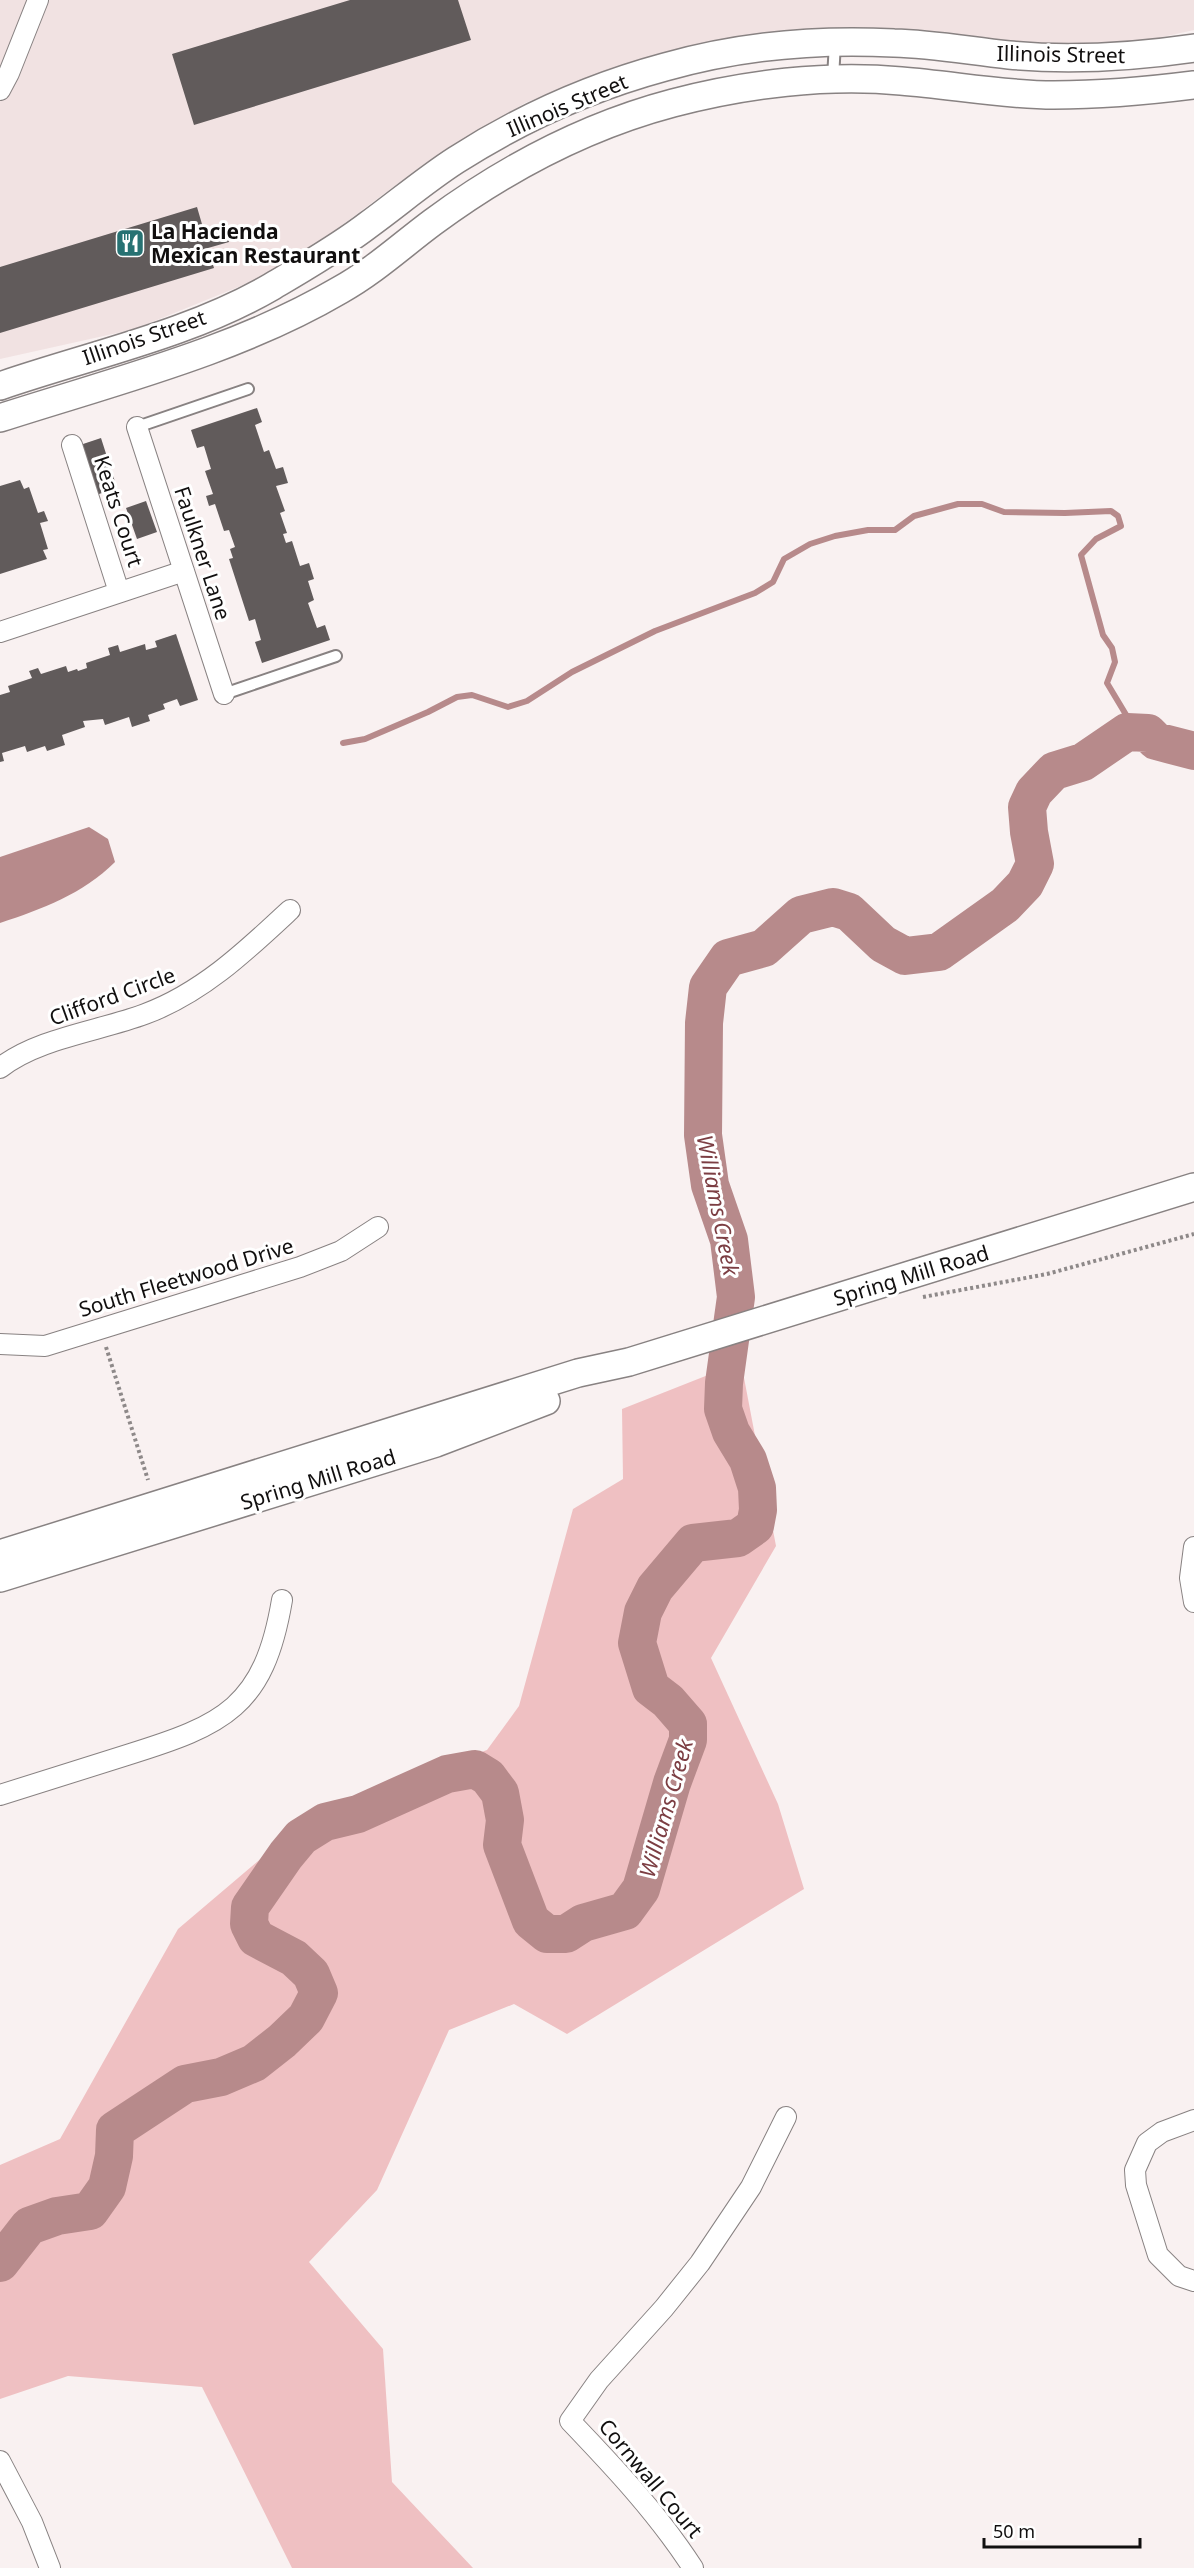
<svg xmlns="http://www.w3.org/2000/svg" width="1194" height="2568" viewBox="0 0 1194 2568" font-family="'Noto Sans',sans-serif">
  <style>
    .built { fill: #f1e2e2 }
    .green { fill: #efc0c2 }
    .water { fill: #b78a8b }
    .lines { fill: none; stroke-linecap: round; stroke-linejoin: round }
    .stream { stroke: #b78a8b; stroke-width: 6 }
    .river { stroke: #b78a8b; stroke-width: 38 }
    .building { fill: #615b5b }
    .lane-casing { stroke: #888282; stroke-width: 14 }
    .street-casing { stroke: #888282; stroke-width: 22 }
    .secondary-casing { stroke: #888282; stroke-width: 30 }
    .path { stroke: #8e8989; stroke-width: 4; stroke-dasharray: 3 3; stroke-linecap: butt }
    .lane { stroke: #fff; stroke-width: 10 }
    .street { stroke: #fff; stroke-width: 20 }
    .secondary { stroke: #fff; stroke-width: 27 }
    .labels { text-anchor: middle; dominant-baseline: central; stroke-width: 6; stroke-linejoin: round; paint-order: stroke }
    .street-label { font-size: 21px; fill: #110f0f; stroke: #fff }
    .poi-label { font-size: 21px; font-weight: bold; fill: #110f0f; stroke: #fff; text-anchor: start }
    .water-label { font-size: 22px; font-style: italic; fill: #7c3e43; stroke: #fff }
  </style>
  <rect width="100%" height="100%" fill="#f9f1f1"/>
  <!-- built -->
  <path class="built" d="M0 0H1194V30L1131 44 1025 45 776 33 621 65 525 103 424 164 314 246 260 278 135 329 0 359Z"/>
  <!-- green -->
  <path class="green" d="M741 1362 776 1546 711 1658 778 1804 804 1889 567 2034 514 2004 449 2030 377 2190 309 2262 383 2349 392 2482 473 2568H292L202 2387 68 2376 0 2399V2165L60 2139 178 1929 318 1810 487 1750 519 1706 573 1509 623 1479 622 1409Z"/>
  <!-- water -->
  <path class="water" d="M89 827 108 839 115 862C83 894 42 909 0 923V857Z"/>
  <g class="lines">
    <!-- stream -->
    <path class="stream" d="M343 743 365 739 428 712 457 697 472 695 508 707 527 701 572 672 655 631 755 593 773 582 784 559 810 544 835 536 868 530H895L914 516 958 504H982L1004 512 1065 513 1111 511 1118 516 1121 526 1096 539 1081 555 1103 635 1112 648 1115 662 1107 683 1137 733"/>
    <!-- river -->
    <path class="river" d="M0 2263 29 2226 57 2216 90 2211 107 2187 114 2156 115 2130 185 2084 221 2077 254 2063 282 2041 306 2018 319 1993 311 1974 294 1958 256 1938 249 1924 250 1907 286 1855 301 1837 325 1822 358 1814 447 1774 475 1769 488 1777 500 1793 505 1820 502 1845 531 1921 547 1934H566L583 1923 625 1911 641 1889 672 1783 688 1740V1724L668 1701 651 1688 637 1643 643 1612 655 1588 693 1543 738 1538 755 1526 758 1510 757 1488 748 1460 731 1432 723 1409 724 1383 736 1297 729 1240 710 1185 703 1135 704 1023 708 987 728 958 764 948 801 915 833 907 849 912 883 944 905 956 939 952 1005 905 1025 884 1035 864 1029 832 1027 807 1034 792 1054 771 1083 762 1127 732 1148 733 1156 741 1194 751"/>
  </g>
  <!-- building -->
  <path class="building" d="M350 0H458L471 40 194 125 172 54Z
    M197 207 204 231 224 225 229 242 208 248 214 268 0 333V267Z
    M257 408 262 422 255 425 264 452 269 450 276 469 283 467 288 483 276 486 285 511 280 513 287 533 283 534 286 543 292 541 300 566 309 563 314 579 308 581 314 600 308 603 317 628 325 625 330 640 262 663 255 642 261 640 255 619 249 621 229 559 233 558 230 549 235 547 229 530 224 531 215 504 209 506 206 496 213 494 205 471 211 469 204 446 197 448 191 430Z
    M101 438 117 488 96 495 80 445Z
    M20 480 24 489 29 487 38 513 44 511 48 521 40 523 48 549 43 550 47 559 0 574V486Z
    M146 501 157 532 137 539 126 508Z
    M176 634 198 700 180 706 177 699 163 704 165 709 148 715 150 721 132 727 129 717 105 725 103 719 83 721 85 727 62 735 65 745 47 751 45 746 27 752 25 746 2 753 4 761 0 762V695L10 692 8 686 32 678 29 671 38 668 41 674 66 666 68 672 77 669 78 671 87 668 86 663 110 655 108 648 118 645 120 652 145 644 146 650 157 647 155 641Z"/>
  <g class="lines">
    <!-- lane casing -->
    <g class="lane-casing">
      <path id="lane" d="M833 78 835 43
        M137 427 248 389
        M224 694 336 656"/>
    </g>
    <!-- street casing -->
    <g class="street-casing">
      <path id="street" d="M0 90 9 73 38 0
        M137 427 224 694
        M72 445 119 592
        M0 632 184 571
        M0 1068C38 1038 100 1031 145 1014 202 993 246 951 290 910
        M0 1344 45 1346 300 1267 341 1251 378 1227
        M1194 1547 1190 1578 1194 1602
        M0 1795C42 1782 85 1768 127 1755 224 1725 264 1707 282 1600
        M1194 2120 1162 2132 1147 2143 1135 2170 1136 2185 1158 2255 1179 2276 1194 2281
        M0 2461 32 2522 50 2568
        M693 2568C658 2514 615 2468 570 2421L599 2380 664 2308 700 2263 751 2187 786 2117"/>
    </g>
    <!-- secondary casing -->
    <g class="secondary-casing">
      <path id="secondary" d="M0 386C90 355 188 335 271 287 303 268 338 248 368 225 397 204 425 180 456 160 520 119 591 87 665 67 739 46 818 39 894 43 933 44 970 51 1009 55 1071 61 1132 57 1194 48
        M0 418C115 381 236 351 340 290 374 271 402 245 433 222 505 169 586 126 673 103 745 84 826 74 901 81 952 85 1003 95 1054 95 1101 95 1147 91 1194 85
        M0 1554 578 1373 629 1362 1194 1187
        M0 1578 436 1443 546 1401"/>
    </g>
    <!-- path -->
    <path class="path" d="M923 1297 1047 1274 1194 1234
      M106 1347 148 1480"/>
    <!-- lane -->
    <use href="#lane" class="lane"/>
    <!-- street -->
    <use href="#street" class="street"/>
    <!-- secondary -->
    <use href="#secondary" class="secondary"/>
  </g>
  <!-- icons -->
  <defs>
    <g id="restaurant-square" transform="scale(1.5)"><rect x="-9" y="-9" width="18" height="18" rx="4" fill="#277273" stroke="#fff"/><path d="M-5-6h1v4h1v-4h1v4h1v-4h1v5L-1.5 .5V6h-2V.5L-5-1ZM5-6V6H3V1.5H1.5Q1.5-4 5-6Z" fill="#fff"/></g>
  </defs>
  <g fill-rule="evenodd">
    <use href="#restaurant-square" x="130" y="243"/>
  </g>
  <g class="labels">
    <!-- street labels -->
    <g class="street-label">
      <text transform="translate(1061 54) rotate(1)">Illinois Street</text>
      <text transform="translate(567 105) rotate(-23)">Illinois Street</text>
      <text transform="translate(144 337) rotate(-19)">Illinois Street</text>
      <text transform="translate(119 511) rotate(72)">Keats Court</text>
      <text transform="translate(203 553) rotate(72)">Faulkner Lane</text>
      <text transform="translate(112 996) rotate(-20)">Clifford Circle</text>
      <text transform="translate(911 1275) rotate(-17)">Spring Mill Road</text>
      <text transform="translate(186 1277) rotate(-17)">South Fleetwood Drive</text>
      <text transform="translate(318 1479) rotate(-17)">Spring Mill Road</text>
      <text transform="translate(651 2478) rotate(50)">Cornwall Court</text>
    </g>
    <!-- poi labels -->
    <g class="poi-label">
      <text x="151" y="231">La Hacienda<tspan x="151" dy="24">Mexican Restaurant</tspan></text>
    </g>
    <!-- water labels -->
    <g class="water-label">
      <text transform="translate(719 1205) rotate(79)">Williams Creek</text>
      <text transform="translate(665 1808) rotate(-74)">Williams Creek</text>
    </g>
  </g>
  <!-- scale -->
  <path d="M984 2538v9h156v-9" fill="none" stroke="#110f0f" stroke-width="3"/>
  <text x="993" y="2538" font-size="18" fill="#110f0f" stroke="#ffffff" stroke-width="4.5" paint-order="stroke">50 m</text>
</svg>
